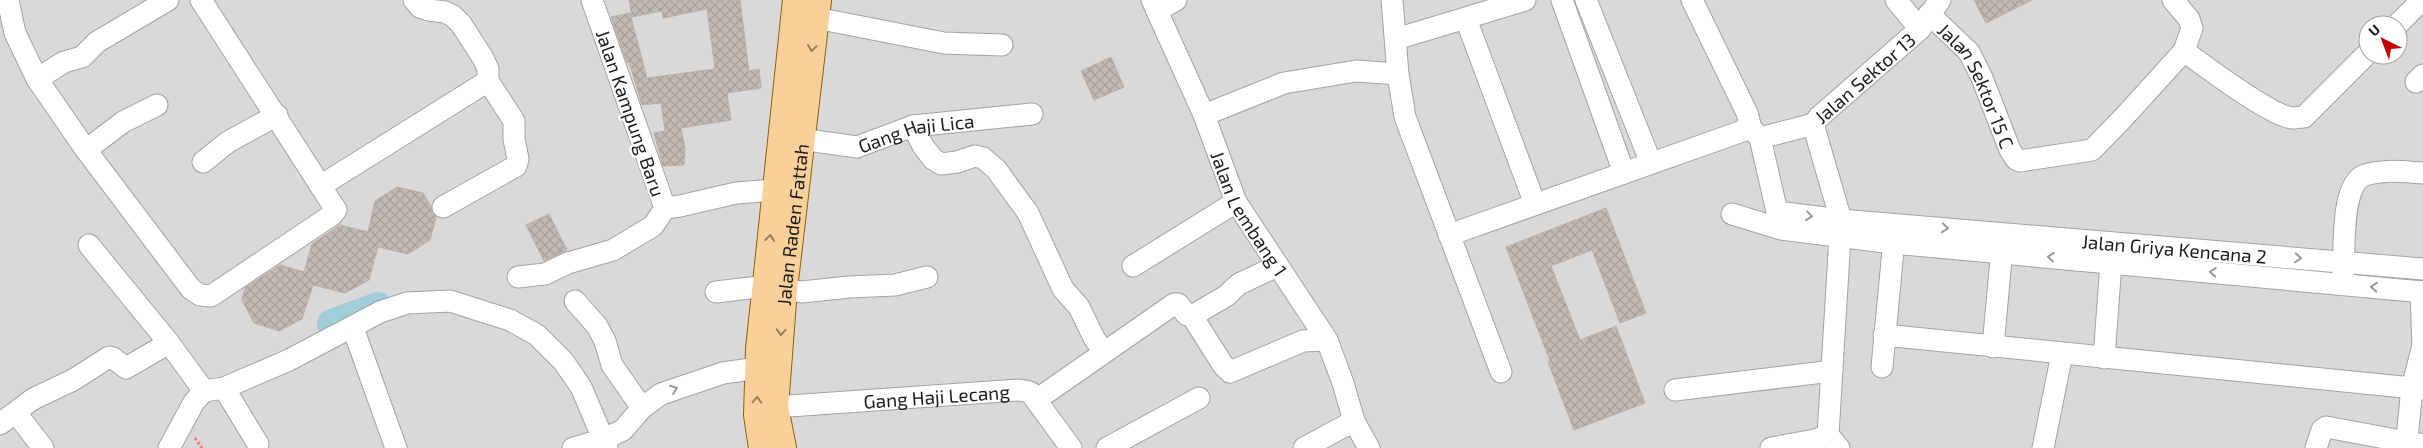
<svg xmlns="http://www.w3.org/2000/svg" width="2423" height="448" viewBox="0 0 2423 448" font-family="'Exo 2',sans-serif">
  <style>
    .residential { fill: #dad9d9; fill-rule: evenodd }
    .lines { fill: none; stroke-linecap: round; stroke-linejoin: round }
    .river { stroke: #a2ceda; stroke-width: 30 }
    .building { fill: url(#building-cross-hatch); stroke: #beb0a4 }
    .minor-casing { stroke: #a3a3a3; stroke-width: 23 }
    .major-casing { stroke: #916203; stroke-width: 28 }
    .path { stroke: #f77769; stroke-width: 3; stroke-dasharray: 2.5 2.5; stroke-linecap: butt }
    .minor { stroke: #fff; stroke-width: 21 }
    .major { stroke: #fad09a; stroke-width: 26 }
    .oneway { stroke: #967f61 }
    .oneway2 { stroke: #999 }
    .labels { text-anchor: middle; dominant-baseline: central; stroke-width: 4.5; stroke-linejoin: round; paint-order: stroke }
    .street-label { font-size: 19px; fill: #1c1c1c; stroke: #fff }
  </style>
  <defs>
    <pattern id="building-cross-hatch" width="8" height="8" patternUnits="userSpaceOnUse" patternTransform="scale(1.25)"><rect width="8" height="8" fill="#c2b9b1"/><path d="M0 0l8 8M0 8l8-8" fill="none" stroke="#a69e98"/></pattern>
  </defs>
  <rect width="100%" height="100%" fill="#ede9e1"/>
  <!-- residential -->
  <path class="residential" d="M0 0H2423V448H0ZM2368 25H2398V55H2368Z"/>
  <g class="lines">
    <!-- river -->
    <path class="river" d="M332 324 378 307"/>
  </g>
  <!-- building -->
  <path class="building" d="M629 0H740L749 71 759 69 761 88 727 93 731 120 681 128 685 148 684 165 663 166 654 133 665 131 661 103 642 105 629 62 627 63 611 17 630 13 647 78 715 69 707 9 663 18 662 11 632 17Z
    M1974 0H2032L1986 23Z
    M1111 57 1124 87 1094 100 1081 71Z
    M397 187 423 193 431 206 432 213 436 217 430 240 408 254 378 247 369 280 345 293 313 285 302 319 279 331 254 323 242 300 245 288 280 265 304 272 312 244 340 225 368 232 375 201Z
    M1606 208 1646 313 1620 323 1592 250 1551 266 1580 340 1616 326 1645 403 1574 430 1548 362 1550 361 1506 247Z
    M549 214 567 250 544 261 526 225Z"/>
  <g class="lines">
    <!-- minor casing -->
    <g class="minor-casing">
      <g id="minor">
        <path d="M8 0 15 33 37 79 86 150 191 289 200 295 211 296 332 215 336 210 201 0"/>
        <path d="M414 0 420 7 429 10 445 12 453 16 461 24 483 58 488 69V81L514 121V139L518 159 516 166 443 207"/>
        <path id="s1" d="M1152 0 1204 115 1236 202 1327 340 1343 383 1354 421 1369 448"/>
        <path d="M1392 0 1398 74 1405 117 1501 372"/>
        <path d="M1562 0 1624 173"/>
        <path d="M1586 0 1651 163"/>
        <path d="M1692 0 1747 113 1751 128 1760 138 1780 225"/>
        <path d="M1896 0 1920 29"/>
        <path d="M1157 11 1176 0"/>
        <path id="s2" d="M1929 14 1969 52 1982 78 2010 150 2016 159 2020 161 2092 150 2125 116 2184 51 2192 28 2189 19 2173 0"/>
        <path d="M816 18 944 43 1002 45"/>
        <path d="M1466 19 1535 204"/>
        <path d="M2397 25 2422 0"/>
        <path d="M1396 39 1525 0"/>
        <path d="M2184 51C2205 66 2269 115 2292 118 2296 118 2300 117 2304 117L2368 53"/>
        <path d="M37 79 64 62 82 57 97 42 168 0"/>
        <path d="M2416 82 2423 75"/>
        <path d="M1204 115 1284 83 1356 71 1398 74"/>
        <path d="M913 126 923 146 933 159 941 164 957 162 975 156 983 158 996 169 1028 213 1063 289 1079 307 1094 338 1104 352"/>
        <path d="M1760 138 1814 124"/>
        <path id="s3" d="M800 139 857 147 913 126 1032 114"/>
        <path d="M86 150 123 122 157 105"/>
        <path d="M203 162 228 142 277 115"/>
        <path d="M322 185 488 81"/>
        <path d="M665 208 680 206 736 193 775 190"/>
        <path id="s4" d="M1777 212 1841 220 2423 269"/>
        <path d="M1732 214 1781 229 1893 243 2423 292"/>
        <path d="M1449 235 1751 128"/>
        <path d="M89 245 169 343 204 391"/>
        <path d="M1133 266 1236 202"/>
        <path d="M2343 274C2345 251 2340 184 2365 175 2383 169 2404 172 2423 173"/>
        <path d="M518 277 545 274 568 263 613 250 653 226 665 208 592 0"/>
        <path d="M784 289 802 292 849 287 895 285 927 277"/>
        <path d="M716 292 766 286"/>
        <path d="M2421 292 2423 348"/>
        <path d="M575 301 597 326 605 341 612 365 642 408"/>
        <path d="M1192 316 1223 365 1230 372 1303 341 1327 340"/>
        <path d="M353 328 396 448"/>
        <path d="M1884 335 2423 389"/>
        <path d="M1993 347 2003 237"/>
        <path d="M2104 358 2111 263"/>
        <path d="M1882 367 1895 229"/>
        <path d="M224 388 258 444"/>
        <path d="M1675 390 1832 371"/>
        <path d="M1036 400 1174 304H1178L1187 315 1192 316 1226 296 1239 284 1277 266"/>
        <path id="s5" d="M775 407 1019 390 1030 392 1071 448"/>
        <path d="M16 413 43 448"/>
        <path d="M0 424 33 399 73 380 109 357 113 358 126 368 169 343"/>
        <path d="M169 448 194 402 204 391 224 388 289 360 380 312 407 303 450 301 510 320 537 335 563 361 581 387 607 448"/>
        <path d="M573 448 602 440 623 430 642 408 661 394 723 373 758 368"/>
        <path d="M1107 448 1199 398"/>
        <path d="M1304 448 1354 421"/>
        <path d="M1771 448 1815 440 1828 435"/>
        <path id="s6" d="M1839 448 1828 435 1841 220 1815 131 1814 124 1819 117 1920 29 1940 0"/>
        <path d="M2043 448 2062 354"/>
        <path d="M2316 448 2322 430 2326 427 2423 445"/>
        <path d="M2406 448 2412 388 2422 349"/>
      </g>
    </g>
    <!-- major casing -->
    <g class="major-casing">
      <g id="major">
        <path d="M762 448 757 415 759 349 796 0"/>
        <path id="s7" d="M783 448 775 407 784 289 818 0"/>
      </g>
    </g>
    <!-- path -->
    <path class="path" d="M195 438 202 448"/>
    <!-- minor -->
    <use href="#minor" class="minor"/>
    <!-- major -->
    <use href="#major" class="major"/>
  </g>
  <!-- one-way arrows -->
  <defs><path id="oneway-chevron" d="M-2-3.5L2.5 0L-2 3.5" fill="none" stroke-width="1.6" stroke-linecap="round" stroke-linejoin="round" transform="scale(1.25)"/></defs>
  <g class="oneway">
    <use href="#oneway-chevron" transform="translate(812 48) rotate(98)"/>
    <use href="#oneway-chevron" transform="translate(770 238) rotate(-84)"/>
    <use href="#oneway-chevron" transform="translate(781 332) rotate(94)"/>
    <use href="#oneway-chevron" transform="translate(757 400) rotate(-88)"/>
  </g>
  <g class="oneway2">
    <use href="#oneway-chevron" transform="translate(1809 216) rotate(7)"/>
    <use href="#oneway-chevron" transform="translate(1945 228) rotate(5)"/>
    <use href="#oneway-chevron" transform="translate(2051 257) rotate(-174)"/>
    <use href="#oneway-chevron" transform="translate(2298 258) rotate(5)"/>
    <use href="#oneway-chevron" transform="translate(2213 272) rotate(-175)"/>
    <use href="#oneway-chevron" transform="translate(2374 287) rotate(-175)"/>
    <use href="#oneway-chevron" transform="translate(674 389) rotate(-20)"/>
  </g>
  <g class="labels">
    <!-- street labels -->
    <g class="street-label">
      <text stroke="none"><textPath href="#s6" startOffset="401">Jalan Sektor 13</textPath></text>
      <text stroke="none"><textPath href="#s2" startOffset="88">Jalan Sektor 15 C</textPath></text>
      <text transform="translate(631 113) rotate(71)">Jalan Kampung Baru</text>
      <text stroke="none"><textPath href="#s3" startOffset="119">Gang Haji Lica</textPath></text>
      <text stroke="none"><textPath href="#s1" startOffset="235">Jalan Lembang 1</textPath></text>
      <text stroke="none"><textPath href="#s7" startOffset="225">Jalan Raden Fattah</textPath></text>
      <text stroke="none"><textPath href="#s4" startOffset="399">Jalan Griya Kencana 2</textPath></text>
      <text stroke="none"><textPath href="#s5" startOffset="162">Gang Haji Lecang</textPath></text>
    </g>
  </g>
  <!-- north arrow -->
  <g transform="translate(2383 40) rotate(318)"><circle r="24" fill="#ffffff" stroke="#a4a4a4"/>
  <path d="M0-4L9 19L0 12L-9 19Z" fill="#c40404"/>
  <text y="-8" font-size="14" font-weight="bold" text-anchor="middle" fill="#1c1c1c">U</text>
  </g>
</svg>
